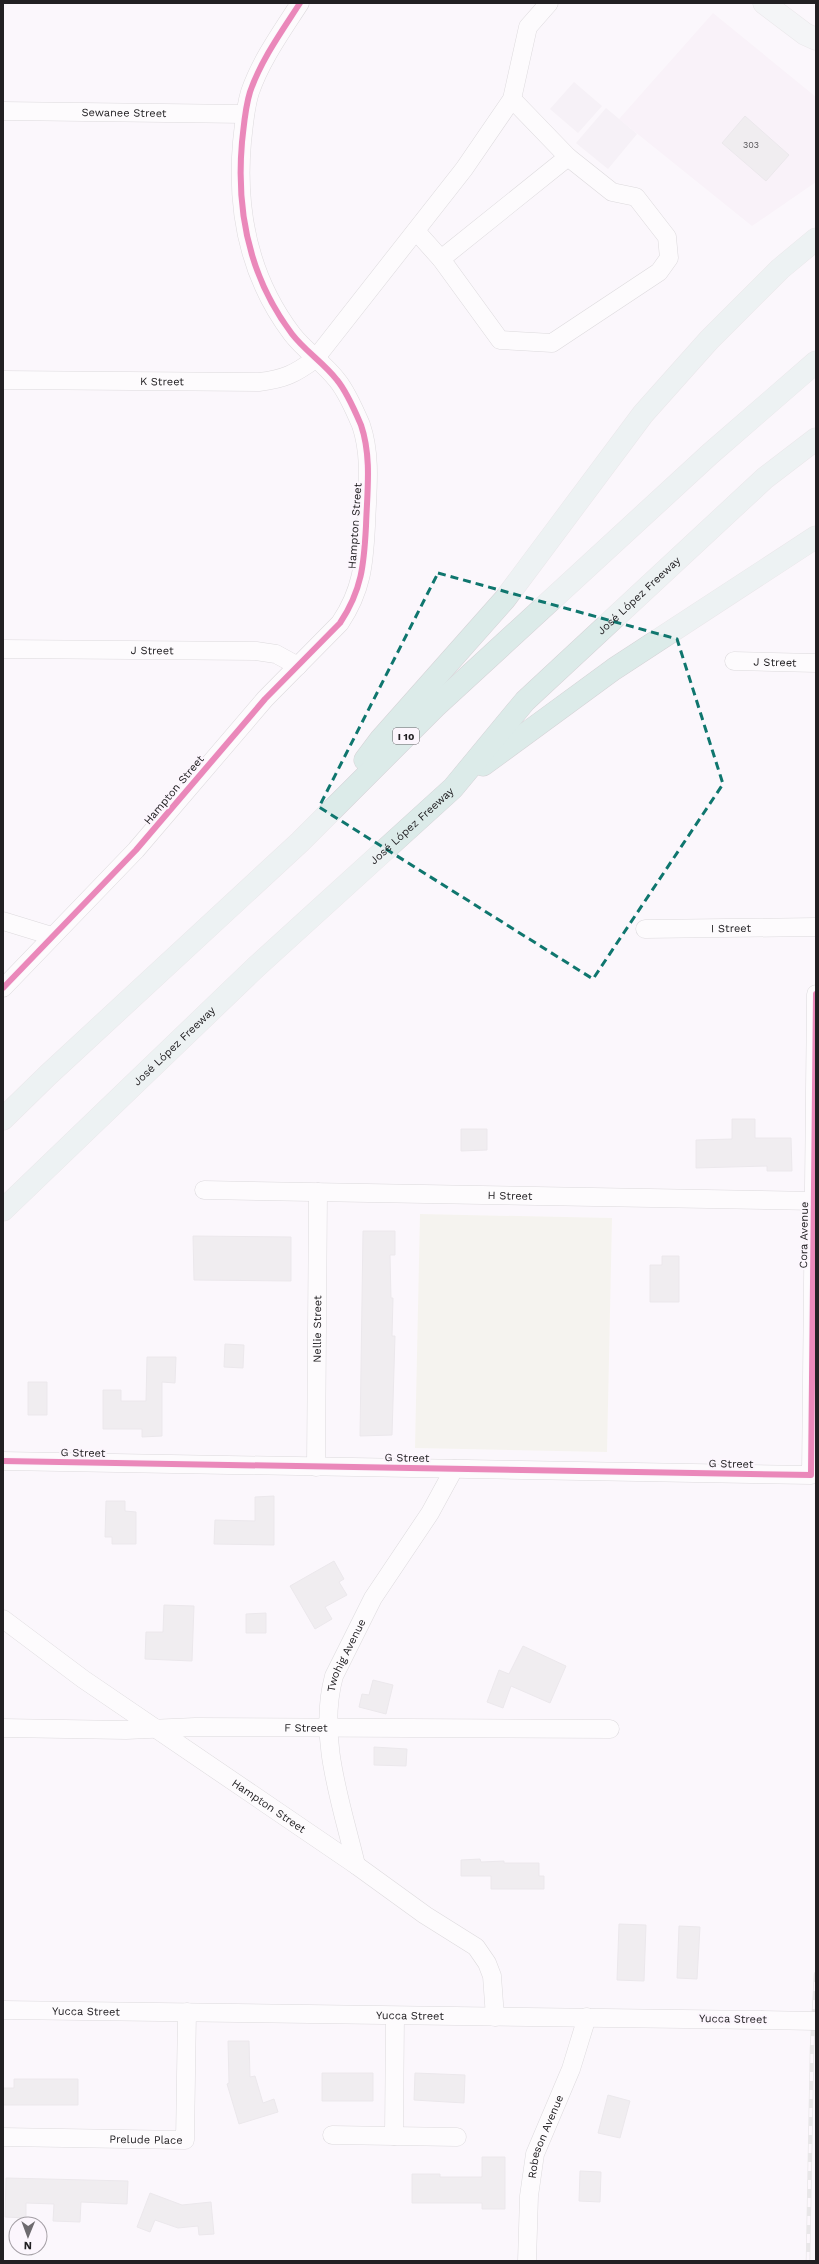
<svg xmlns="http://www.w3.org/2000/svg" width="819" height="2264" viewBox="0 0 819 2264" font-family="'Work Sans',sans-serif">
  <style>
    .commercial { fill: #f6ebf6 }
    .built { fill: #efe8f1 }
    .green { fill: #eeeee0 }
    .building { fill: #e2dfe3; stroke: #d8d5d9 }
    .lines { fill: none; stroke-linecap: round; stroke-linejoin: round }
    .minor-casing { stroke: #b8b6b9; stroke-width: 19 }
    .major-casing { stroke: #d6d4d7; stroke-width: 23 }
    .highway-casing { stroke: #d6d4d7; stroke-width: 23 }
    .minor { stroke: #fefeff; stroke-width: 18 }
    .major { stroke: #eaf2f2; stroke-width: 22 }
    .highway { stroke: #dcebe9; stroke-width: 22 }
    .rail-casing { stroke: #d3d2d3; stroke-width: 4.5 }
    .rail { stroke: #fcf6fd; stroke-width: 3; stroke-dasharray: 9; stroke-linecap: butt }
    .minor-bridge-casing { stroke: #b8b6b9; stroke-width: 19; stroke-linecap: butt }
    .minor-bridge { stroke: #fefeff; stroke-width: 18 }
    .cycleway-casing { stroke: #fcf6fd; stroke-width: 8 }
    .cycleway { stroke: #d6006c; stroke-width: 6 }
    .marked { fill: none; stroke: #0f766e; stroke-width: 3; stroke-dasharray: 8 5; stroke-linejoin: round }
    .labels { text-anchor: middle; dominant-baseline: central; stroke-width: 4; stroke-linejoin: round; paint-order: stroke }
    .number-label { font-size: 9px; fill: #545255 }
    .shield { fill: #fcf6fd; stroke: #636064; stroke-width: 1 }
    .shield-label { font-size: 10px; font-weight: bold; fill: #222023 }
    .street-label { font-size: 11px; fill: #222023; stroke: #fcf6fd }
  </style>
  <rect width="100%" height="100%" fill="#fbf7fc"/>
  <!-- commercial -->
  <path class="commercial" d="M713 13 816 97V182L752 226 619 119Z"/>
  <!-- built -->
  <path class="built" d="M574 82 602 106 578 133 550 109Z
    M606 108 637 134 608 169 576 143Z"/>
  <!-- green -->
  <path class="green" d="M420 1214 612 1218 607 1452 415 1448Z"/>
  <!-- building -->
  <path class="building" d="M745 116 789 155 766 181 722 143Z
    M732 1119H755V1138H791L792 1171H767V1166L696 1168V1140L732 1139Z
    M461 1129H487V1150L461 1151Z
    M363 1231H395V1255H390L391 1298H393L392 1336H395L392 1435 360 1436Z
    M193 1236 291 1237V1281L194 1280Z
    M662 1256H679V1302H650V1265H662Z
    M225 1344 244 1345 243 1368 224 1367Z
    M147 1357H176L175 1383 162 1382V1436L142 1437V1429H103V1390H121V1401H146Z
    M28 1382H47V1415H28Z
    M274 1496V1545L214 1544 215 1520 255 1521V1497Z
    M106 1501H125V1511L136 1512V1544H112V1537H105Z
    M334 1561 344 1579 339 1582 347 1595 325 1607 332 1619 315 1629 290 1586Z
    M164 1605 194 1606 192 1661 145 1659 146 1632H163Z
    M266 1613V1633H246V1614Z
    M523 1646 566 1666 550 1703 511 1686 503 1708 487 1702 499 1670 509 1674Z
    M373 1680 393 1685 386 1714 359 1707 362 1694 369 1695Z
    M374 1747 407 1749 406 1766 374 1765Z
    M480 1859 481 1862 504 1861V1863H539V1876H544V1889H491V1876H461V1860Z
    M619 1924 646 1925 644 1981 617 1980Z
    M679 1926 700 1927 697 1979 677 1978Z
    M228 2041H249L250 2077 255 2076 263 2103 274 2099 278 2112 239 2124 227 2084 229 2083Z
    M322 2073H373V2101H322Z
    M415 2073 465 2075 464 2103 414 2100Z
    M14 2079H78V2105H3V2088H14Z
    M608 2095 630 2101 620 2138 598 2133Z
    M482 2157H505V2209H482V2203H412V2174H440V2177H482Z
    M580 2171 601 2172 600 2202 579 2201Z
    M6 2178 128 2181 127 2204 81 2202 80 2222 53 2221 54 2204 26 2203V2218L5 2217Z
    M150 2193 182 2205 211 2202 214 2234 199 2235 198 2226 178 2228 155 2220 150 2232 137 2227Z"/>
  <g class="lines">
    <!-- minor casing -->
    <g class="minor-casing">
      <g id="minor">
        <path id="s1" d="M3 111 245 114"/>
        <path d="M416 231 441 259 568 157 512 99"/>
        <path d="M441 259 500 340 552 343 659 272 669 258 667 237 636 197 612 192 568 157"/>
        <path id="s2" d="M3 380 259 382C284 379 295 374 315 359L464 169 512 99 528 27 549 3"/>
        <path id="s3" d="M3 649 256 651 276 654 298 666"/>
        <path id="s4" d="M734 661 816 663"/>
        <path d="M3 921 52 936"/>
        <path id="s5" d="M645 929 816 927"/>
        <path d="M3 988 136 850 265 699 340 623C362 590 364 564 366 526 367 493 372 457 361 425 355 411 347 392 337 380 324 363 305 351 292 334 249 277 236 211 242 142 244 125 245 108 250 92 261 60 282 31 300 3"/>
        <path id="s6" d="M204 1190 816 1201"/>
        <path d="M3 1461 811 1475 816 994"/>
        <path id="s7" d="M316 1467 318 1192"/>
        <path id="s8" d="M3 1619 83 1679 356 1865 425 1915 476 1947 487 1963 492 1976 495 2017"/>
        <path id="s9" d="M3 1728 126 1730 195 1727 610 1729"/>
        <path id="s10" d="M356 1865C342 1805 317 1738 334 1676L373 1598 430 1513 454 1469"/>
        <path id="s11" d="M3 2010 761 2020"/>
        <path d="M332 2135 394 2136 395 2016"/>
        <path d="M394 2136 457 2137"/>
        <path id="s12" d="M3 2137 185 2140 187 2012"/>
        <path id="s13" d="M527 2261 529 2196 535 2154 571 2069 587 2017"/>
      </g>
    </g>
    <!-- major casing -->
    <g class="major-casing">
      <path id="major" d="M764 3 805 34 816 39"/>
    </g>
    <!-- highway casing -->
    <g class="highway-casing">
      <g id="highway">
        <path d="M365 760 380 740 505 599 643 414 709 340 780 269 816 239"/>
        <path d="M483 765 614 669 816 537"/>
        <path d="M3 1119 48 1075 300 842 435 707 710 454 816 362"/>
        <path id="s14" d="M3 1210 256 967 453 788 525 701 765 478 816 439"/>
      </g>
    </g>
    <!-- minor -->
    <use href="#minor" class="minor"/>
    <!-- major -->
    <use href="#major" class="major"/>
    <!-- highway -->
    <use href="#highway" class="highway"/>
    <!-- rail casing -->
    <g class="rail-casing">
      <path id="rail" d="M808 2261 812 2048 816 1974"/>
    </g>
    <!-- rail -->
    <use href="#rail" class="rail"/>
    <!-- minor-bridge casing -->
    <g class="minor-bridge-casing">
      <path id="minor-bridge" d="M761 2020 816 2021"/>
    </g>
    <!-- minor-bridge -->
    <use href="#minor-bridge" class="minor-bridge"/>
    <!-- cycleway casing -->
    <g class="cycleway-casing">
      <path id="cycleway" d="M3 988 136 850 265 699 340 623C362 590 364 564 366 526 367 493 372 457 361 425 355 411 347 392 337 380 324 363 305 351 292 334 249 277 236 211 242 142 244 125 245 108 250 92 261 60 282 31 300 3
        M3 1461 811 1475 816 994"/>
    </g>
    <!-- cycleway -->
    <use href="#cycleway" class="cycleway"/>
  </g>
  <!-- marked area -->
  <path d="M0 0H819V2264H0ZM438 573 677 639 723 784 593 979 319 807Z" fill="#fbf7fc" fill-opacity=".55" fill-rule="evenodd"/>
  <path class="marked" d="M438 573 677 639 723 784 593 979 319 807Z"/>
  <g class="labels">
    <!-- number labels -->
    <g class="number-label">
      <text x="751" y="145">303</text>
    </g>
    <!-- shield labels -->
    <rect class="shield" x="393" y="728" width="26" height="16" rx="3"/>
    <g class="shield-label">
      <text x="406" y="736">I 10</text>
    </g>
    <!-- street labels -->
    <g class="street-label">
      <text stroke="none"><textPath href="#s1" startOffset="121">Sewanee Street</textPath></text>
      <text stroke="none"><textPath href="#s2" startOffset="159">K Street</textPath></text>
      <text transform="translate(355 526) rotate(-86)">Hampton Street</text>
      <text stroke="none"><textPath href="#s14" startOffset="885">José López Freeway</textPath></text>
      <text stroke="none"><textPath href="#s3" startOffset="149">J Street</textPath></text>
      <text stroke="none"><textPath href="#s4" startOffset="41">J Street</textPath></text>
      <text transform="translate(174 790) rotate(-50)">Hampton Street</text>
      <text stroke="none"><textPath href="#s14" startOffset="561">José López Freeway</textPath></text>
      <text stroke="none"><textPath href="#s5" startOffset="86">I Street</textPath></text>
      <text stroke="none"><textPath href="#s14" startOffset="237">José López Freeway</textPath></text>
      <text stroke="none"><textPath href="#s6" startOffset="306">H Street</textPath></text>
      <text transform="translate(804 1235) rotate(-89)">Cora Avenue</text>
      <text stroke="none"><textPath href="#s7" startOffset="138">Nellie Street</textPath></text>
      <text transform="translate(83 1453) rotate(1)">G Street</text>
      <text transform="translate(407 1458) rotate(1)">G Street</text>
      <text transform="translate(731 1464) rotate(1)">G Street</text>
      <text stroke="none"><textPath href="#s10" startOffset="216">Twohig Avenue</textPath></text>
      <text stroke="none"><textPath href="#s9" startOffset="303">F Street</textPath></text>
      <text stroke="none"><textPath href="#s8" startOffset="325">Hampton Street</textPath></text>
      <text stroke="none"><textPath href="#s11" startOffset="83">Yucca Street</textPath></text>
      <text stroke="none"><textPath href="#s11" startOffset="407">Yucca Street</textPath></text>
      <text transform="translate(733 2019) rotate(1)">Yucca Street</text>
      <text stroke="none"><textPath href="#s13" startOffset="127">Robeson Avenue</textPath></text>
      <text stroke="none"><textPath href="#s12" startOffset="143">Prelude Place</textPath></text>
    </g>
  </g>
  <!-- border -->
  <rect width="819" height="2264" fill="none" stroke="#222023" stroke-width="8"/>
  <!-- north arrow -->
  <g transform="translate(28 2236) rotate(181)"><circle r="19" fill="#fcf6fd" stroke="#a5a0a6"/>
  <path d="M0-3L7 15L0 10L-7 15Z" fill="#6e6b6f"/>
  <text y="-6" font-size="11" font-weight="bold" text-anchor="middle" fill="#222023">N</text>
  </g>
</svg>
